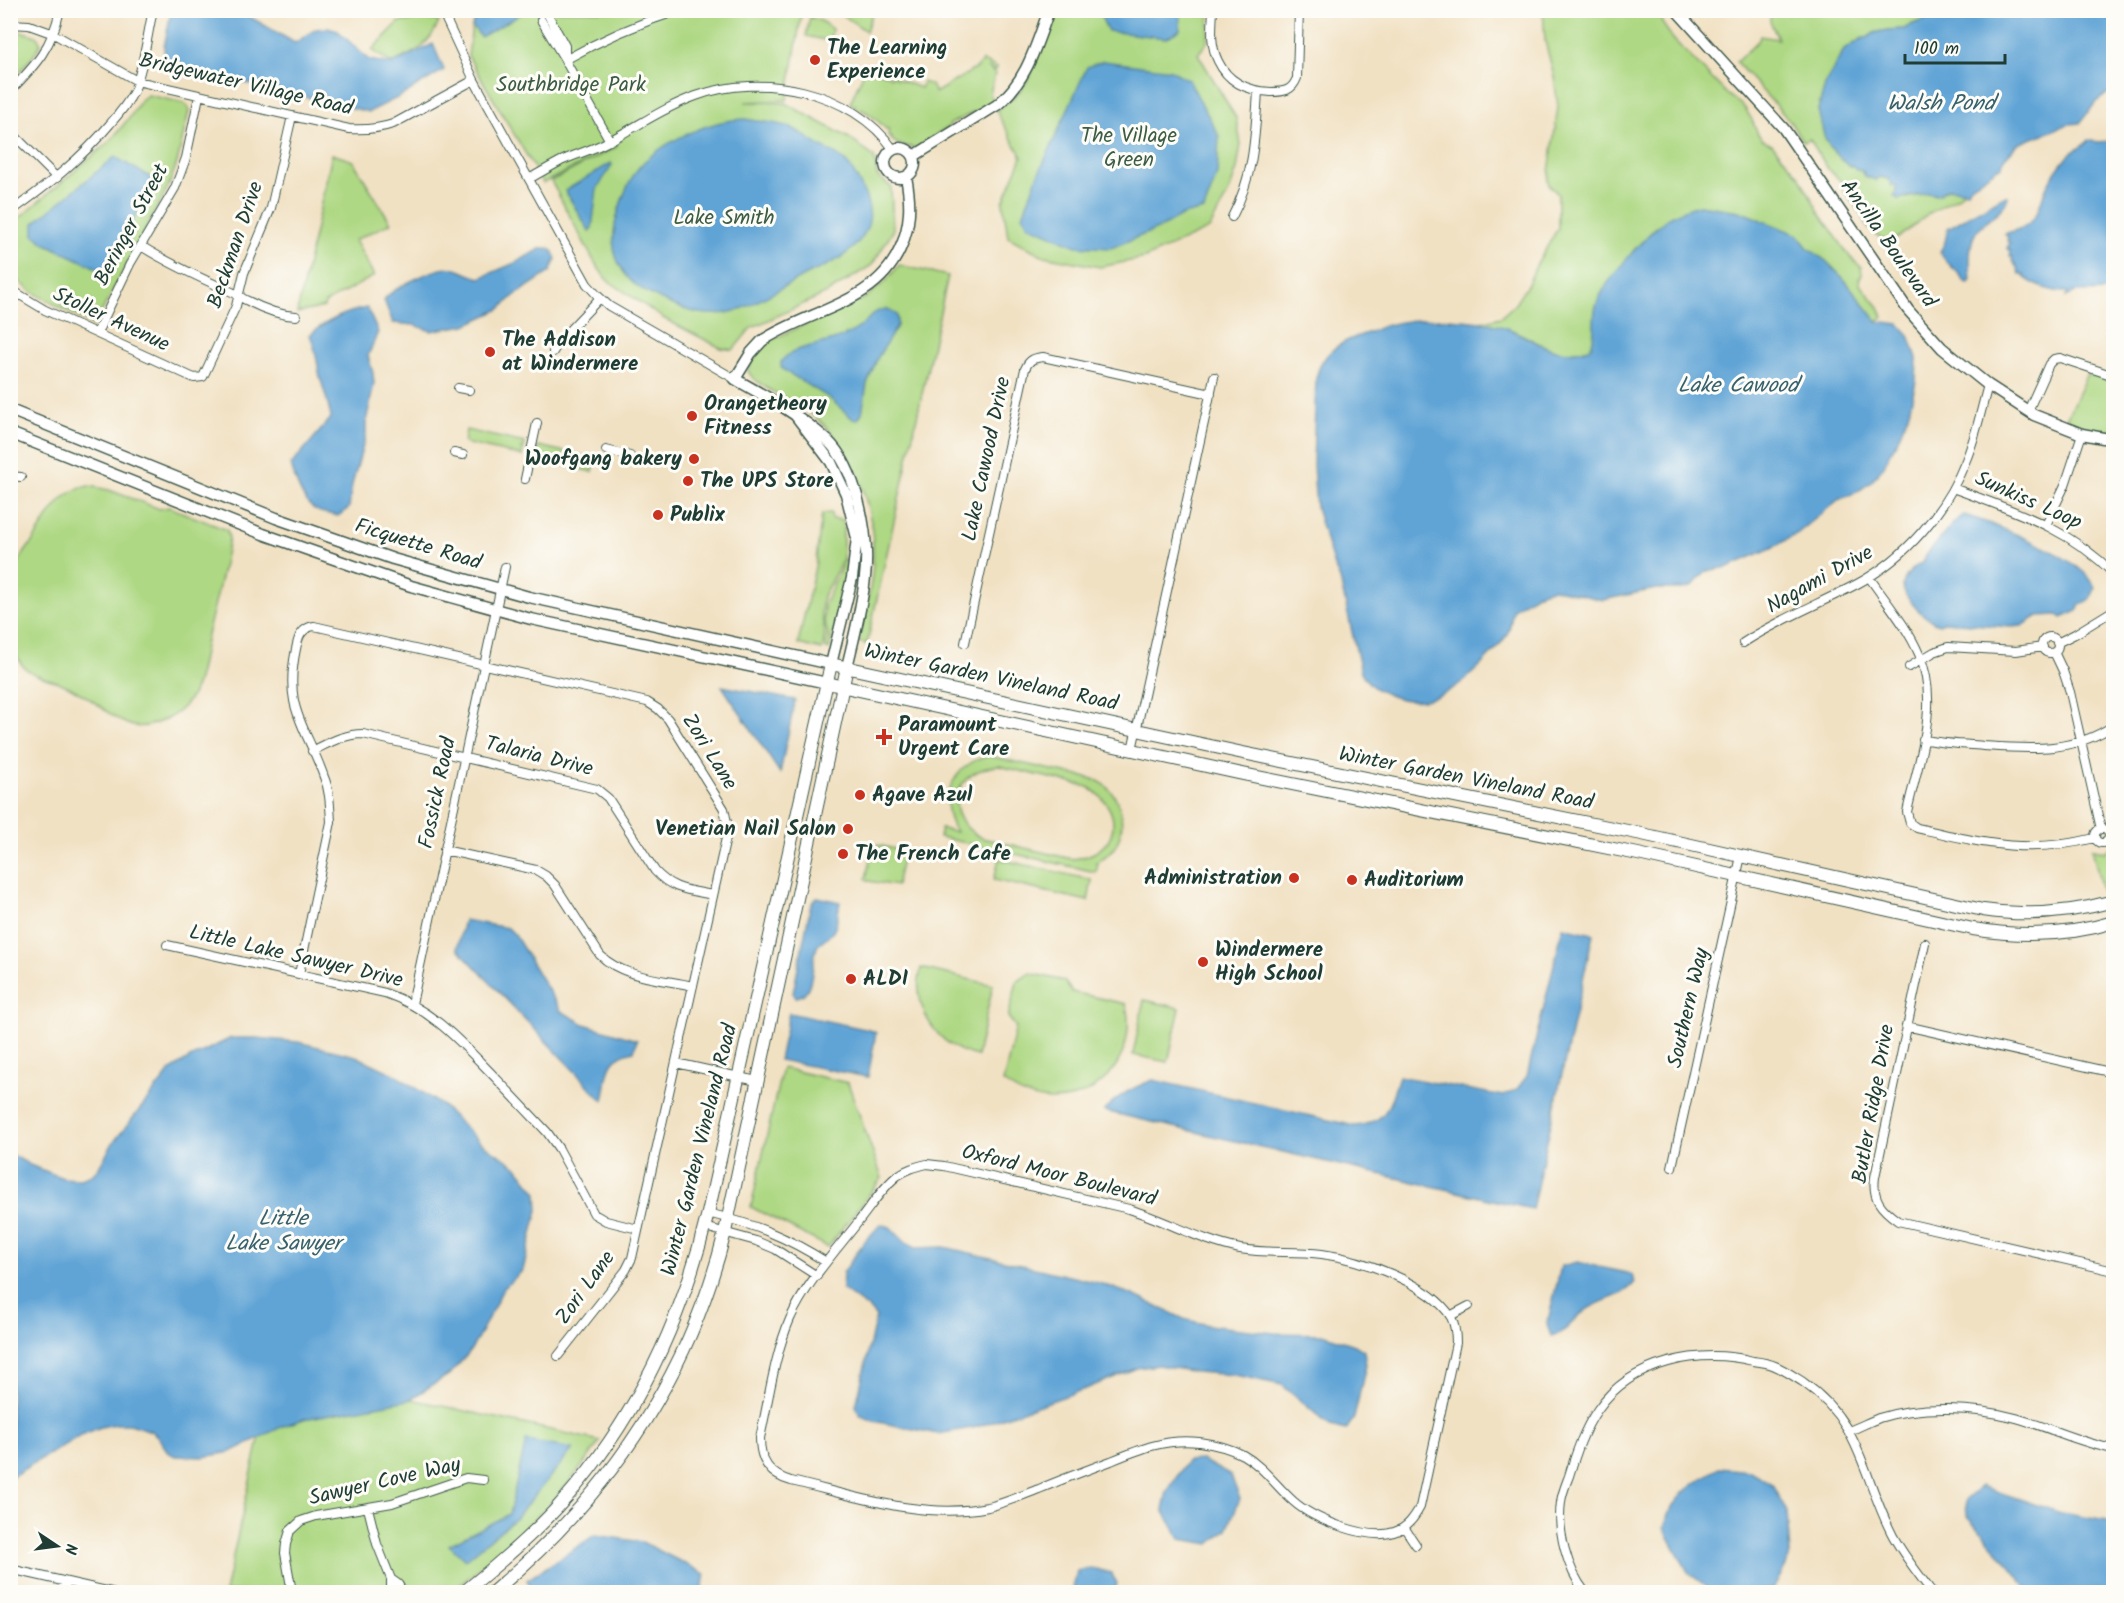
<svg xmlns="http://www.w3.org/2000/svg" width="2124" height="1603" viewBox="0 0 2124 1603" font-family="Kalam,sans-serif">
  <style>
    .green { fill: #aed883; stroke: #668a5c; stroke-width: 1.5; fill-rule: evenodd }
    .water { fill: #61a4d6; stroke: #407085; stroke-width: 1.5 }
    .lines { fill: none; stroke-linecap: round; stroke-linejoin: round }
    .street-casing { stroke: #3e5649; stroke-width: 10 }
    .secondary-casing { stroke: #3e5649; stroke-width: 13 }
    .primary-casing { stroke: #3e5649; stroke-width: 14 }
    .street { stroke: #fff; stroke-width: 8 }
    .secondary { stroke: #fff; stroke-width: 10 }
    .primary { stroke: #fff; stroke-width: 12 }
    .poi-dot { fill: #c8321e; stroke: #fdfcf7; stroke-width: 2 }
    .labels { text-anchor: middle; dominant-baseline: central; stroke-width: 6; stroke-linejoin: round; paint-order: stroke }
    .poi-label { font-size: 21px; font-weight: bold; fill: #1f3d34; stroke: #fdfcf7; text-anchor: start }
    .street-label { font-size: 21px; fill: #1f3d34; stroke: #fdfcf7 }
    .park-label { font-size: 21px; fill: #3c5c44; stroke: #fdfcf7 }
    .water-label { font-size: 22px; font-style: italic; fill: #36616d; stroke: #fdfcf7 }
  </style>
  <rect width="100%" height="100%" fill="#fdfcf7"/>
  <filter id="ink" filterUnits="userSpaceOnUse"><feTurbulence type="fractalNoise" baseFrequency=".0167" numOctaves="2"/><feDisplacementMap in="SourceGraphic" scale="12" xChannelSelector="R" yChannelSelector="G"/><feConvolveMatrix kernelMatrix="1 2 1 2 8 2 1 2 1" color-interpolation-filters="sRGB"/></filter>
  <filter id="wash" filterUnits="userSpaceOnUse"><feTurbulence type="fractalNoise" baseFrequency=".008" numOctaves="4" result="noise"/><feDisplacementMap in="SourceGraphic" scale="24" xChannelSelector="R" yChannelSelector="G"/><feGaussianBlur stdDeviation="1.35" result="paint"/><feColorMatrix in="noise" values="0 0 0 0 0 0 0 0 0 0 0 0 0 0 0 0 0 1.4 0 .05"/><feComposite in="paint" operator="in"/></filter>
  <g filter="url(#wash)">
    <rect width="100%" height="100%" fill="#f1e1c3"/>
    <!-- green -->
    <path class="green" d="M1543 10 1659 11 1662 23 1673 39 1727 94 1744 107 1751 118 1758 134 1762 139 1772 144 1799 176 1819 212 1850 257 1861 267 1862 275 1859 279 1860 284 1879 307 1883 317 1877 321 1844 279 1826 261 1808 248 1798 235 1739 211 1699 205 1655 228 1634 250 1596 305 1594 341 1591 347C1556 361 1541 342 1512 330 1502 326 1490 325 1480 322L1501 317 1515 304 1528 284 1536 266 1558 228V194L1549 185 1548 180 1558 107 1554 76 1545 41Z
      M1900 10 1918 15 1939 12 1938 16 1913 24 1904 29 1887 30 1874 33 1867 38H1863L1844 50 1826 82 1818 110 1830 147 1848 166C1855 165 1862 170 1865 176L1875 180 1880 177 1888 179 1896 185V193L1907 198 1928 193 1936 195C1947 191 1950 184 1964 191L1958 197 1928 214 1898 238 1890 240 1882 239 1868 228 1860 212 1843 190 1840 180 1828 169 1810 139 1803 142 1789 120 1736 62 1759 40 1760 36 1778 39 1770 21 1771 11Z
      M480 11H802L787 100 745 102 785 103 849 138 874 157 877 176 891 187 893 231 872 265 827 293 751 328 733 350 721 348 663 318 606 279 595 263 551 181 618 146 543 183 468 56 472 26Z
      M837 11H873L866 31Z
      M1053 11H1210L1208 41 1198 54 1236 118 1241 144 1237 169 1229 192 1209 229 1145 258 1100 267 1044 256 1008 237 1003 202 1022 157 996 111C1003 104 1011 101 1018 93 1038 70 1043 38 1053 11Z
      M413 15H421L439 22C428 47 416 52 391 63L372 50 399 22 412 21Z
      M810 17 821 21 832 29 830 41 806 36Z
      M11 32H23L36 36 41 43 34 55 11 81Z
      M983 61 997 68 994 71 988 67 995 74 990 93 994 102 980 111H976L950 124 949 127 916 148 898 144 892 140V137L890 138 888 135 889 129H886C877 120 867 110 854 107L855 105 852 106 850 103 866 67 892 77 894 72 897 73 895 78 920 88 923 82 931 85 935 93 975 69Z
      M148 95 184 103 188 106 189 111 177 163 169 185 94 326 32 292 11 274V225L110 141 130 117 142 99Z
      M332 154 353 161 391 223 355 240 374 276 325 303 324 307 297 313Z
      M899 265 948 276 867 644 858 642C864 616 872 588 873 561 876 506 851 439 804 409 790 400 753 384 748 371L753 357 768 341 865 298 885 282Z
      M2087 374 2113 382 2114 424 2112 434 2097 430 2089 431 2076 426 2066 419Z
      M466 430 525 443 524 448H520L523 449 522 456 464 443Z
      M539 446 596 459 593 472 536 459Z
      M89 486 109 490 160 509 169 507 227 530 229 538C224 569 216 600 208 631 200 665 202 704 164 720 155 724 144 728 133 726 117 722 101 706 87 697 79 693 71 687 63 684 47 677 25 676 18 658 9 638 7 597 12 576 15 564 23 555 30 545 46 523 58 490 89 486Z
      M831 513 832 519 843 520V559L823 596 821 612 825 634 822 650 798 644 815 567 822 514Z
      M844 561H849L848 574 829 650 825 648 828 634 824 622V605Z
      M989 756 1093 779C1120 787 1130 825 1114 848 1109 854 1102 859 1095 863L1098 864 1096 872 939 837 941 829 956 832C936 801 953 763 989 756ZM999 766 1088 787C1128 811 1118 855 1072 859L982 838C940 817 952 769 999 766Z
      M873 845H878L904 851 896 886 869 881 866 879Z
      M2113 846V888L2102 891 2092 848 2104 852Z
      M999 859 1092 880 1088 901 994 880Z
      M921 968 993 985 977 1056C937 1047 911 1008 921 968Z
      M1030 973 1064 981 1072 992 1126 1004C1142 1079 1063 1128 1003 1082L1016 1027 1008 1017 1017 982Z
      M1144 1000 1180 1008 1168 1062 1133 1055Z
      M782 1068 848 1083 882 1178 828 1247 751 1207Z
      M275 1369 600 1441C587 1460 573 1479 557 1496 525 1531 488 1562 451 1592H225Z"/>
    <!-- water -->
    <path class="water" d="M480 10H526V11L481 37 472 26Z
      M1942 10 2113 11V90L2096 102 2080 123 2069 124 2018 144 2005 158 2001 166 1971 186 1967 191C1956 190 1947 184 1939 195L1928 193 1898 199 1894 196 1896 193V185L1892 186 1888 179 1880 177 1875 180 1865 176 1863 171 1857 170 1852 165 1848 166 1830 147 1824 136 1818 110 1826 82 1844 50 1863 38H1867L1874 33 1887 30 1904 29 1913 24 1938 16 1939 12Z
      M171 11H240L295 43 316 29 328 28 338 31 369 60 392 64 433 44 444 70 401 96 369 112 165 64 164 47Z
      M1104 11H1180V30L1166 38 1108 31 1101 17Z
      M1103 61 1171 70 1189 80 1219 136 1217 175 1204 210 1183 215 1160 228 1111 248 1076 246 1028 225 1023 215 1037 177 1087 67Z
      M745 119C760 122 780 122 794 129 803 133 811 141 820 146 830 152 839 155 847 163 853 169 857 179 861 186 873 210 874 227 854 247 837 264 811 271 791 283 757 301 730 323 690 311 673 306 646 294 633 283 624 275 615 259 614 248 611 223 627 176 646 160 671 138 711 120 745 119Z
      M2089 140 2095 142 2113 141V291L2075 292 2065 297 2068 293 2067 292C2051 292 2035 286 2024 277V275H2020L2016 266 2012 261 2013 257 2010 256 2011 251 2007 248 2010 243 2007 240 2008 237 2005 234C2014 230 2023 230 2030 222 2041 212 2041 196 2048 184 2052 177 2062 163 2067 157 2074 149 2084 147 2089 140Z
      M115 157 150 177 154 185 103 271 44 243 34 235V223Z
      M611 163 612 165 597 189 592 228 589 231 567 194 566 190Z
      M2008 196C2007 210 1984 220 1976 232 1968 245 1970 265 1971 280L1969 283 1965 282C1959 270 1946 265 1940 252L1945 242 1948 228 2002 197Z
      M1699 205 1739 211 1798 235 1808 248 1826 261 1844 279 1877 321 1899 324 1909 335 1917 358 1916 381 1909 412 1897 441 1884 465 1871 482 1857 492 1838 500 1798 533 1776 546 1728 567 1707 571 1691 587 1684 589H1656L1603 600 1561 590 1551 589 1540 592 1513 609C1511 617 1511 629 1506 636 1500 646 1490 655 1482 664 1456 690 1427 711 1389 695 1376 690 1368 685 1361 672L1340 579 1334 566 1316 508 1313 465 1316 378C1322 351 1342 341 1367 333 1374 331 1381 326 1388 325 1423 316 1457 318 1492 324 1529 330 1549 364 1591 347 1596 335 1592 320 1596 306 1602 283 1652 227 1673 215 1680 211 1690 208 1699 205Z
      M547 248 552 250 556 259 550 272 515 295 500 309 466 325 431 331 414 325 393 323 384 300C392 288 438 266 453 268 461 270 471 276 480 278L517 262 540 249Z
      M367 308 378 332 368 356 373 373 374 384 366 422V435L352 485 349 508 338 516C330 514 321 514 314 509 302 501 294 478 291 465L331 418C329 404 324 391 320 377 317 363 316 348 310 335 324 322 347 311 367 308Z
      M888 309 897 315V326L878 357 867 384 862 413 858 419H853L828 397 785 371 781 367V362C792 345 823 346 841 337 848 334 855 331 861 326 870 318 875 309 888 309Z
      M1964 515C1992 523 2087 559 2095 588L2091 598 2079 606 2078 611 2062 618 2058 615 2038 616 2022 626 2011 627 1944 622 1939 624C1926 620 1905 600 1903 587 1902 577 1916 565 1923 562V559L1954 522Z
      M722 686 795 700 780 773Z
      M818 897 840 902C838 910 838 922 834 930 830 937 821 940 817 947 811 961 815 996 796 997L793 993 810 908 813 901Z
      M464 920 508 928 515 935 561 1011 584 1024 637 1040 634 1051C604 1057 609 1075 603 1101L457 948Z
      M1563 927 1593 934 1532 1209 1104 1111C1116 1096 1134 1087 1153 1080L1355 1126C1390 1122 1389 1104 1399 1076L1503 1096 1517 1089 1527 1076Z
      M789 1013 870 1030 876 1033 868 1077 779 1060Z
      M231 1038H256L298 1042 356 1056 394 1074 443 1106 480 1142 516 1166 537 1193 538 1210 523 1270 503 1289 477 1340 468 1354 450 1374 409 1400 304 1419 283 1426 231 1452 203 1457 175 1456 168 1452 158 1437 151 1431 129 1424H116L101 1427 79 1436 11 1477V1154L30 1165 63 1178 80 1179 92 1175 98 1169 113 1143 171 1070 190 1058Z
      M881 1224 890 1227 905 1242 915 1248 944 1247 1099 1283 1133 1295 1184 1319 1208 1325 1274 1333 1323 1334 1355 1345 1364 1351 1366 1365 1354 1418 1346 1430 1330 1426 1282 1385 1235 1375 1195 1372 1158 1365 1137 1368 1088 1388 977 1427 938 1434 873 1421 861 1416 856 1406 876 1317 869 1309 842 1289 843 1273 864 1242Z
      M1577 1262 1631 1274 1635 1282C1623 1298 1601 1299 1585 1311 1571 1320 1569 1332 1551 1336L1547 1325 1561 1266Z
      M526 1441 573 1449 516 1518 465 1560 449 1545 509 1514Z
      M1202 1460 1231 1476 1240 1499 1227 1529 1210 1544 1180 1539 1163 1510 1167 1492 1187 1461Z
      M1719 1468 1750 1471 1772 1484 1787 1512 1790 1555 1773 1590 1758 1592H1713L1688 1572 1664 1528C1673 1494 1691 1485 1719 1468Z
      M1981 1486 2061 1513 2113 1522V1592H2030L1995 1547 1967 1516 1966 1500Z
      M595 1535 642 1542 705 1574 702 1592H534L527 1580Z
      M1091 1568 1111 1573 1117 1583 1115 1592H1072L1077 1571Z"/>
  </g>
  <g filter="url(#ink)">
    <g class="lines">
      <!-- street casing -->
      <g class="street-casing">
        <path id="street" d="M424 10 433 14 445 11
          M1213 10C1212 28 1210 45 1218 61 1228 82 1248 91 1271 92 1284 92 1292 91 1297 78L1299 10
          M443 13 474 80 587 284 597 295 609 306 735 379
          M548 15 565 46V60
          M541 20 565 60 610 141
          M10 24 29 25 54 34 137 81 349 129C365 130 378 129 393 124L474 80
          M565 60C602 39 639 23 680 10
          M10 91C36 65 52 47 60 10
          M10 131 57 178
          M529 179C539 173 550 167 561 161 576 154 592 150 607 142 637 127 664 107 696 96 762 72 852 90 894 150
          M10 212C47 186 81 159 110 124 119 114 128 103 134 91 144 66 147 36 153 10
          M1232 217C1254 175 1255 138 1258 91
          M141 246C170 264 200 278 232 292 238 294 242 299 248 301 263 309 279 315 296 316
          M10 289 45 310 194 378 203 377 236 306 244 273 271 208 292 116
          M97 333 130 264 175 188 186 158 199 96
          M553 352 560 340 600 298
          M458 388 469 390
          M2028 411 2049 364 2054 359 2060 358 2114 376
          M606 450 630 456
          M454 453 463 455
          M10 476 21 477
          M525 479 537 423
          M1953 488C2013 511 2068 527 2114 574
          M2046 525 2065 485 2082 434
          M1869 577C1886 602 1907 626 1919 654 1941 704 1918 762 1907 812L1910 823 1917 828C1983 843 2027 855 2095 838
          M2042 645a8 8 0 1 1 16 0a8 8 0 1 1-16 0Z
          M965 643 1025 369C1029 360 1033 358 1043 357L1211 394
          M1743 643C1776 621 1821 603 1857 584 1906 558 1946 511 1966 460 1976 436 1981 410 1988 385
          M2057 643 2075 634 2114 610
          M2054 652 2063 671 2070 692 2101 829
          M1909 667 1934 652 1948 647 2016 651 2043 647
          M1923 739C1942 744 1963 744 1983 746 2029 749 2074 753 2114 725
          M1132 750 1214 377
          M312 751C329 743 344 734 363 734L597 789 608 798 655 871C672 890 689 890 713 895
          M2095 836a7 7 0 1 1 14 0a7 7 0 1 1-14 0Z
          M444 850 536 870 546 876 555 885 600 955C623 978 662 979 693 986
          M1925 943 1875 1177C1872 1199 1881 1209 1898 1221L2114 1271
          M167 945 385 993C431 1009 457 1038 490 1072 509 1092 528 1112 547 1132L559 1149 594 1214 606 1221 638 1229
          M299 974 331 822C330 807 330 791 324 777 306 725 283 710 296 649 298 638 301 628 314 626L647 702 658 709 668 719 724 809 727 822 726 838 632 1258 626 1270 558 1356
          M412 1004 505 567
          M1906 1026 2114 1073
          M676 1063 757 1081
          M927 1164 944 1166 1129 1209C1167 1221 1201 1241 1240 1249 1268 1254 1295 1250 1322 1254 1360 1259 1430 1283 1451 1317 1455 1325 1456 1334 1456 1343L1420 1507C1414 1518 1407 1528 1394 1532 1368 1541 1313 1519 1293 1501 1276 1486 1263 1466 1243 1455 1230 1448 1214 1444 1199 1442 1167 1438 1140 1449 1111 1461 1087 1470 1063 1479 1039 1489 1023 1495 1005 1503 988 1507 922 1520 855 1496 791 1481 769 1475 760 1461 760 1438 769 1399 774 1356 790 1319 806 1283 835 1252 859 1221 871 1206 882 1188 897 1176 907 1169 915 1167 927 1164Z
          M1672 1167 1741 856
          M708 1213C756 1225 785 1236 826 1262
          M705 1227 756 1241 775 1249 817 1276
          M1450 1316 1469 1306
          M1849 1431C1859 1427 1869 1422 1879 1418 1919 1405 1976 1407 2016 1418 2049 1427 2080 1443 2114 1449
          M368 1508 377 1544 391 1579V1589L393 1592
          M1404 1527 1416 1545
          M10 1569 111 1592
          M391 1579 398 1584 403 1592
          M61 1592 64 1582
          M292 1592 285 1553 286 1544 290 1531 301 1521 316 1516 392 1503 466 1478 483 1480
          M1585 1592C1567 1569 1557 1531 1561 1502 1562 1493 1566 1484 1569 1476 1576 1453 1584 1429 1598 1409 1631 1361 1700 1348 1753 1361 1761 1362 1769 1363 1775 1366 1785 1370 1795 1377 1803 1382 1863 1424 1862 1477 1893 1536 1904 1556 1918 1574 1932 1592"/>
      </g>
      <!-- secondary casing -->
      <g class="secondary-casing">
        <path id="secondary" d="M1676 10 1784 129 1908 310 1942 348 1988 385 2034 415 2082 434 2114 440
          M885 163a15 15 0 1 1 30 0a15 15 0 1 1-30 0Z
          M914 156 997 105C1027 81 1036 45 1049 10
          M10 410 276 518 393 559 529 597 831 664 852 578 857 538 846 494 831 462 796 416
          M10 433 263 534 411 586 531 619 827 683
          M847 667C854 637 862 608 865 577 870 537 857 468 827 440 800 415 767 397 735 379L751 353 762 341C808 310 875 305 900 249 911 225 911 202 906 177"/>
      </g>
      <!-- primary casing -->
      <g class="primary-casing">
        <path id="primary" d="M827 683 1238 773 1638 854 1973 929C2020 937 2068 936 2114 922
          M464 1592C496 1566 527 1540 555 1510 633 1426 681 1324 708 1213L831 664 1243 753 1642 834 1983 910C2028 917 2070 913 2114 901
          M493 1592C607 1497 689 1377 725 1232L847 667"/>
      </g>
      <!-- street -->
      <use href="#street" class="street"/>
      <!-- secondary -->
      <use href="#secondary" class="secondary"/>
      <!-- primary -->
      <use href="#primary" class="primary"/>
    </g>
  </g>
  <!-- markers -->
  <g class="poi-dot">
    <circle cx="815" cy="60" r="6"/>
    <circle cx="490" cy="352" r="6"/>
    <circle cx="692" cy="416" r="6"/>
    <circle cx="694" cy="459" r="6"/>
    <circle cx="688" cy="481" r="6"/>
    <circle cx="658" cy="515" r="6"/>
    <path d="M881 728h6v6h6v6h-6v6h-6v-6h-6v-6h6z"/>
    <circle cx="860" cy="795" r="6"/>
    <circle cx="848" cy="829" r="6"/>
    <circle cx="843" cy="854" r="6"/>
    <circle cx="1294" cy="878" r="6"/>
    <circle cx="1352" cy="880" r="6"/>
    <circle cx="1203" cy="962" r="6"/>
    <circle cx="851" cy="979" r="6"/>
  </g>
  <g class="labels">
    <!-- poi labels -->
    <g class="poi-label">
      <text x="827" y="48">The Learning<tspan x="827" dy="24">Experience</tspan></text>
      <text x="502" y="340">The Addison<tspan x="502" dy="24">at Windermere</tspan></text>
      <text x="704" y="404">Orangetheory<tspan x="704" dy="24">Fitness</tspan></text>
      <text x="682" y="459" text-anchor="end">Woofgang bakery</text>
      <text x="700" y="481">The UPS Store</text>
      <text x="670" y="515">Publix</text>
      <text x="898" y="725">Paramount<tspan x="898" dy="24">Urgent Care</tspan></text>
      <text x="872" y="795">Agave Azul</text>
      <text x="836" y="829" text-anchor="end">Venetian Nail Salon</text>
      <text x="855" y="854">The French Cafe</text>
      <text x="1282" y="878" text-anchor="end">Administration</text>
      <text x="1364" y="880">Auditorium</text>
      <text x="1215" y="950">Windermere<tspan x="1215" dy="24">High School</tspan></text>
      <text x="863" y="979">ALDI</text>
    </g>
    <!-- street labels -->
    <g class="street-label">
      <text transform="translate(246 85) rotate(13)">Bridgewater Village Road</text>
      <text transform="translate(132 225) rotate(-62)">Beringer Street</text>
      <text transform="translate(1888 244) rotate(55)">Ancilla Boulevard</text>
      <text transform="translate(236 245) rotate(-71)">Beckman Drive</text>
      <text transform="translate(111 320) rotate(25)">Stoller Avenue</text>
      <text transform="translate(987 459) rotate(-78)">Lake Cawood Drive</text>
      <text transform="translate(2028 501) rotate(24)">Sunkiss Loop</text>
      <text transform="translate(418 545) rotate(17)">Ficquette Road</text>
      <text transform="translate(1820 580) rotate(-29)">Nagami Drive</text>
      <text transform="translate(991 678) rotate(12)">Winter Garden Vineland Road</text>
      <text transform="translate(709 752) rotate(58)">Zori Lane</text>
      <text transform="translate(539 757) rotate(14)">Talaria Drive</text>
      <text transform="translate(1466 779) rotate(11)">Winter Garden Vineland Road</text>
      <text transform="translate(438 793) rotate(-78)">Fossick Road</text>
      <text transform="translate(296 957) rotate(13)">Little Lake Sawyer Drive</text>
      <text transform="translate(1689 1008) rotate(-77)">Southern Way</text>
      <text transform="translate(1874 1104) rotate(-80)">Butler Ridge Drive</text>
      <text transform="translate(700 1150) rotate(-76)">Winter Garden Vineland Road</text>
      <text transform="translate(1059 1176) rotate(14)">Oxford Moor Boulevard</text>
      <text transform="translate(586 1288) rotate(-54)">Zori Lane</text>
      <text transform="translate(385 1482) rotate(-13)">Sawyer Cove Way</text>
    </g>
    <!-- park labels -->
    <g class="park-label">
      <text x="571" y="85">Southbridge Park</text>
      <text x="1129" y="136">The Village<tspan x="1129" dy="24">Green</tspan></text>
      <text x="724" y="218">Lake Smith</text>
    </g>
    <!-- water labels -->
    <g class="water-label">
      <text x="1941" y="104">Walsh Pond</text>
      <text x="1738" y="386">Lake Cawood</text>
      <text x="283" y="1219">Little<tspan x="283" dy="25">Lake Sawyer</tspan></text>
    </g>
  </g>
  <!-- margin -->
  <rect width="2124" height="1603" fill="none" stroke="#fdfcf7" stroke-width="36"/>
  <!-- north arrow -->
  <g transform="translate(57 1546) rotate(103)" stroke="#fdfcf7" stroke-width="4.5" paint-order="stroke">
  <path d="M0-4.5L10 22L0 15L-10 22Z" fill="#1f3d34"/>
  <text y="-9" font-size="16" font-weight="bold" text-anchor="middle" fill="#1f3d34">N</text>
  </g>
  <!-- scale -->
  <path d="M1905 54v9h100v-9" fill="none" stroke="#1f3d34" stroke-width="3"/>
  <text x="1914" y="54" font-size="18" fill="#1f3d34" stroke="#fdfcf7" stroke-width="4.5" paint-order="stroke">100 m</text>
</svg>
